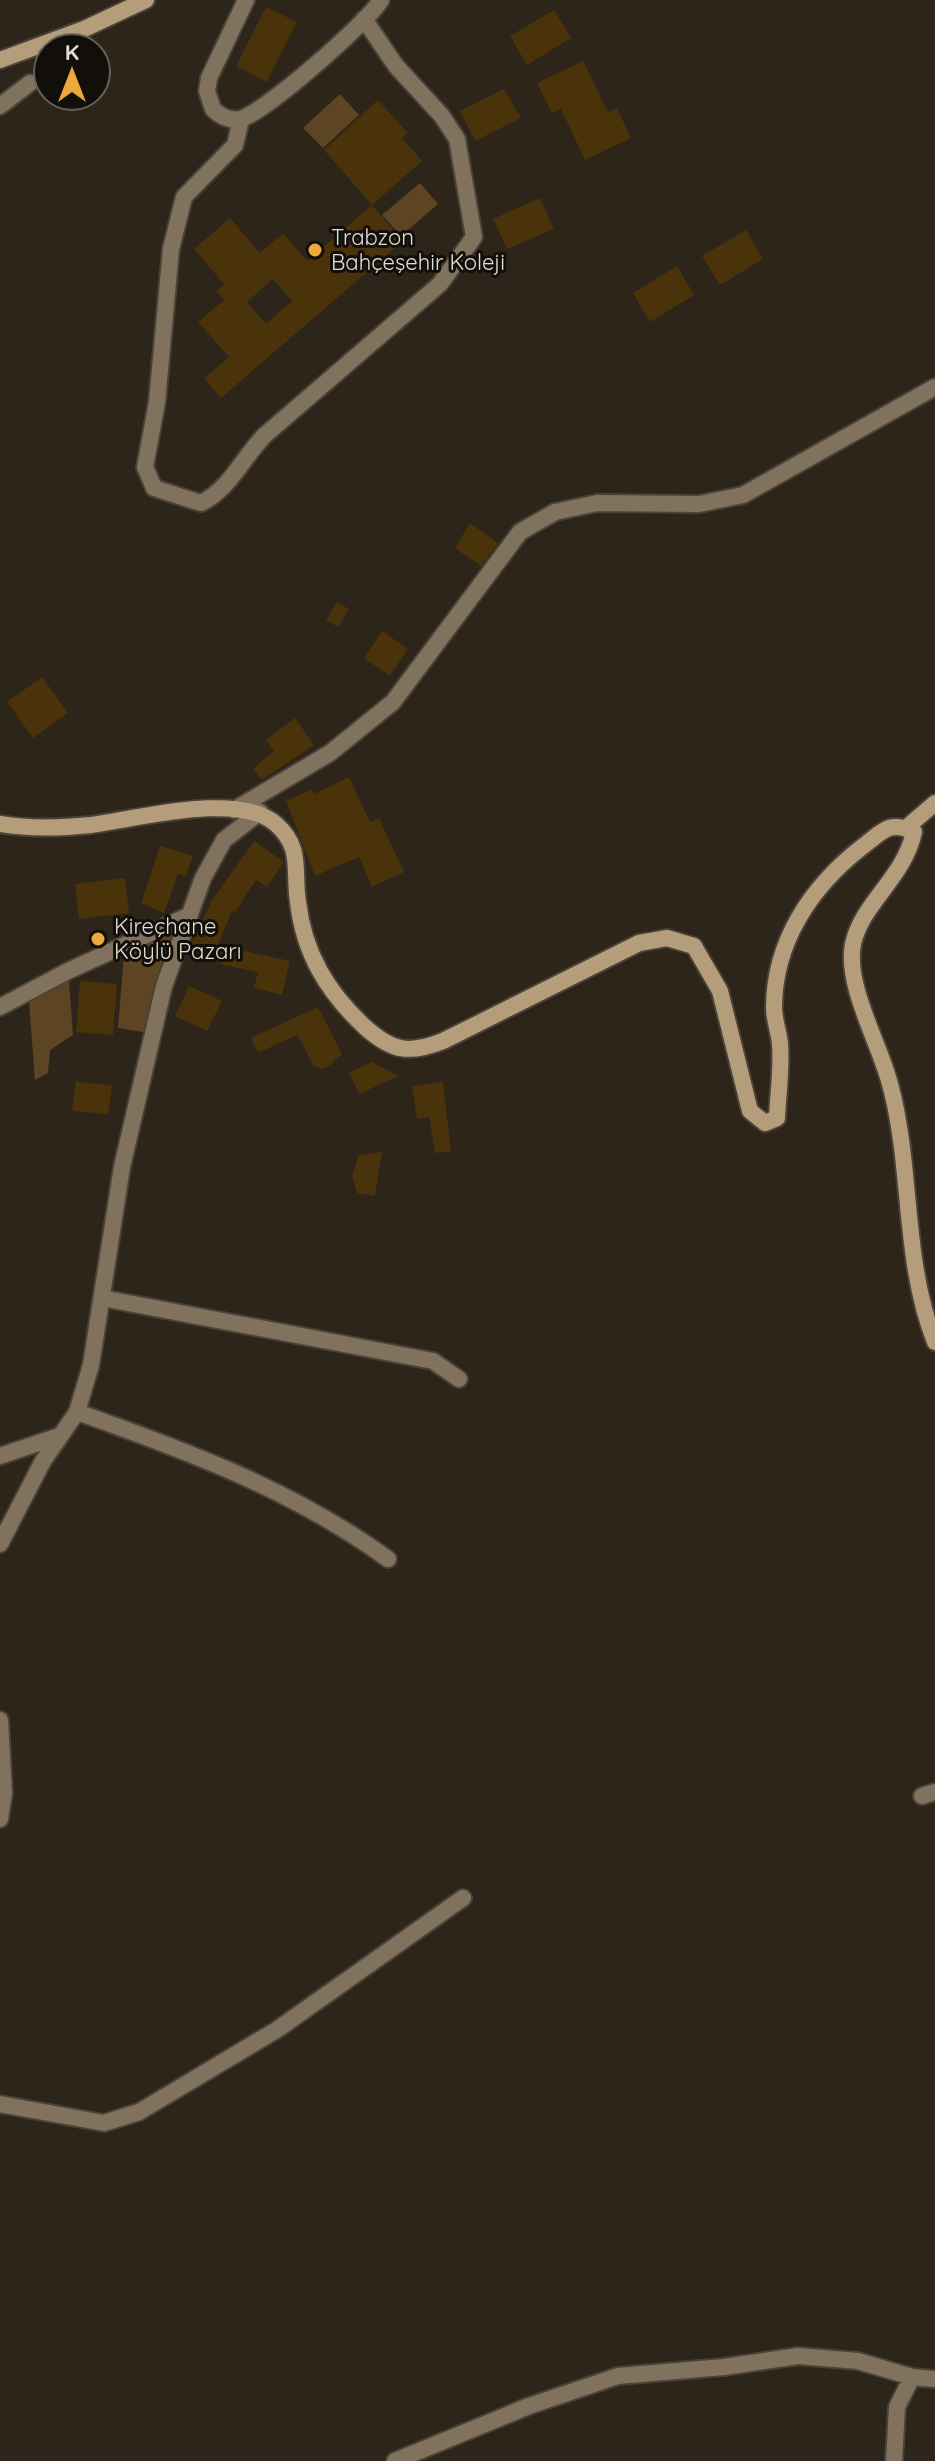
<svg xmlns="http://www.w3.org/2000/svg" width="935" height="2461" viewBox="0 0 935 2461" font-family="Quicksand,sans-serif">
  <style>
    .green { fill: #5d4523 }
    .building { fill: #4a320a; fill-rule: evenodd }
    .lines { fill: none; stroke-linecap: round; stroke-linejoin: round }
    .street-casing { stroke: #4a4238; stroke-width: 20 }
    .secondary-casing { stroke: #4a4238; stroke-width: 20 }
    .street { stroke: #81725d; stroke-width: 16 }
    .secondary { stroke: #b59d7c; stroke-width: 16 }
    .poi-dot { fill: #eda83b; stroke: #120e0a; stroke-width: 3 }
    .labels { text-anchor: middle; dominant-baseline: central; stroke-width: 6; stroke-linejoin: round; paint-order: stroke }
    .poi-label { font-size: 22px; fill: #e1dcd5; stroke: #120e0a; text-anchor: start }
  </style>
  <rect width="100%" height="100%" fill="#2d251a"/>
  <!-- green -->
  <path class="green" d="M340 94 359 115 323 148 303 128Z
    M420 183 438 204 401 236 382 215Z
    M178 929 143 1032 118 1028 124 954Z
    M69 981 73 1035 50 1050 48 1073 35 1080 29 1002Z"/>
  <!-- building -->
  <path class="building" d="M266 7 297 22 267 82 236 66Z
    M554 10 571 38 527 65 510 36Z
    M583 61 608 112 617 108 631 138 585 160 561 109 552 113 537 83Z
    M504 89 521 118 475 141 460 111Z
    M378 100 408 133 402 138 422 161 372 205 324 150Z
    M540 198 554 229 507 249 493 219Z
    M372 205 403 241 221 398 204 378 229 357 198 322 224 300 216 291 224 284 194 249 230 218 260 253 283 233 307 261ZM273 279 292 301 266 324 247 302Z
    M746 230 763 259 720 285 702 256Z
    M677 266 694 295 650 322 633 293Z
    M470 523 498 543 481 566 455 548Z
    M337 602 349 609 338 627 326 620Z
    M382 631 408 649 390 676 364 658Z
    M42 677 68 713 33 738 7 702Z
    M295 718 314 745 262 780 253 769 274 751 266 740Z
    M349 777 370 822 379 818 404 872 372 887 359 857 315 876 286 801 312 789 314 794Z
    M254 841 284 862 267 887 256 880 235 912 232 911 218 945 290 961 282 995 254 988 258 972 224 965 190 947 211 902Z
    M160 846 193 856 186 876 178 874 164 913 141 903Z
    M125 878 129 913 79 919 75 884Z
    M80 981 117 984 113 1035 76 1032Z
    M189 986 222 1001 207 1031 175 1016Z
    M318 1007 342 1054 329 1066 322 1069 314 1066 297 1035 258 1053 251 1038Z
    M372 1062 398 1076 359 1094 349 1073Z
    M76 1081 112 1086 108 1114 72 1111Z
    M443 1082 451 1151 435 1153 429 1117 417 1119 412 1086Z
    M382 1152 375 1196 357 1193 352 1176 358 1156Z"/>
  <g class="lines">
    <!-- street casing -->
    <g class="street-casing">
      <path id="street" d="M246 0 209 78 207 91 213 109C220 116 229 121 240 119 262 115 369 21 381 0
        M0 106 30 83
        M241 119 235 145 184 197 171 249 157 402 145 467 154 488 201 503C230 489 243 457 265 435L440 284 474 237 457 139 442 116 396 66 364 19
        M234 810 330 753 393 702 520 532 555 512 597 503 699 504 743 495 935 387
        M0 1007 68 971 190 915
        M102 1298 433 1361 459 1379
        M77 1412C187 1451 293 1490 388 1559
        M0 1456 59 1436
        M0 1544 43 1461 77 1412 91 1365 122 1167 164 986 203 878 224 840 260 812
        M0 1720 4 1793 0 1819
        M922 1796 935 1792
        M0 2104 104 2123 139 2112 278 2029 463 1898
        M395 2461 529 2406 618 2376 724 2367 798 2356 858 2361 912 2377 935 2379
        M894 2461 897 2407 912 2377"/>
    </g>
    <!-- secondary casing -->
    <g class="secondary-casing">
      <path id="secondary" d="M0 60 84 29 146 0
        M0 824C29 829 62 828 91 825 138 819 238 791 276 824 303 848 293 870 298 902 304 954 328 993 366 1028 393 1052 410 1054 443 1041L639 943 667 938 694 946 720 991 750 1111 765 1123 777 1118C778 1094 782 1068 780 1044 779 1032 774 1020 774 1008 774 941 812 886 862 847 881 833 889 819 914 832 904 878 862 903 853 944 845 985 879 1042 890 1084 913 1168 902 1259 935 1342
        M906 828 935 803"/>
    </g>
    <!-- street -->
    <use href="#street" class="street"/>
    <!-- secondary -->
    <use href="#secondary" class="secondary"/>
  </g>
  <!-- markers -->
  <g class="poi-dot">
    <circle cx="315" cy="250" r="8"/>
    <circle cx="98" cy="939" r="8"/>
  </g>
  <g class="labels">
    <!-- poi labels -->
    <g class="poi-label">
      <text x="331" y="237">Trabzon<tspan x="331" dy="25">Bahçeşehir Koleji</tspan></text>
      <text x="114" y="926">Kireçhane<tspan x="114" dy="25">Köylü Pazarı</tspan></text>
    </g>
  </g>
  <!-- north arrow -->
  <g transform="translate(72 72)"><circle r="38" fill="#120e0a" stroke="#65605b" stroke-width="2"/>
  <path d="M0-6L14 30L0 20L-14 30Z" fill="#eda83b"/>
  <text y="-12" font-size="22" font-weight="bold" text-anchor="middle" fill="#e1dcd5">K</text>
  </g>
</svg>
